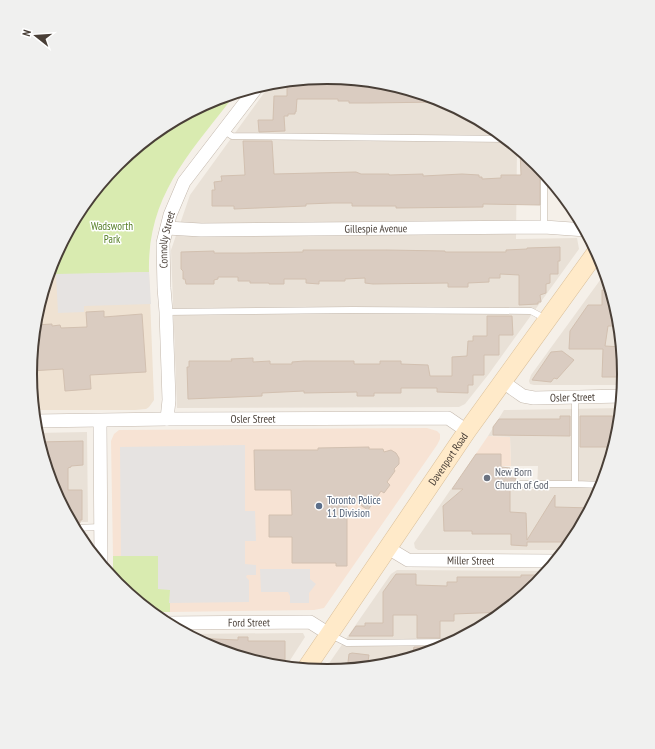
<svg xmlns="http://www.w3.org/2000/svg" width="655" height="749" viewBox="0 0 655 749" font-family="'PT Sans Narrow',sans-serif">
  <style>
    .residential { fill: #e9e1d7 }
    .commercial { fill: #f7e3d4 }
    .education { fill: #efe2d2 }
    .green { fill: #d9ebb0 }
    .parking { fill: #e6e3e1 }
    .building { fill: #daccc1; stroke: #d2c0b0 }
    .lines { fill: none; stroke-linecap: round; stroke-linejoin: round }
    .lane-casing { stroke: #c4b9ae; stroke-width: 7 }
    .street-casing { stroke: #c4b9ae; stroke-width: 14 }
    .secondary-casing { stroke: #dabf99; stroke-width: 19 }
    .lane { stroke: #fff; stroke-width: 6 }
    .street { stroke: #fff; stroke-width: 13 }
    .secondary { stroke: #ffeac9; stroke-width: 18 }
    .worship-dot { fill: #6b7280; stroke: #fff; stroke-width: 1.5 }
    .service-dot { fill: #5c6f8a; stroke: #fff; stroke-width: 1.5 }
    .labels { text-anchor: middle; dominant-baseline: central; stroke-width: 3; stroke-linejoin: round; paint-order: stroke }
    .park-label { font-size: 11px; fill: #557e26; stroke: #fff }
    .street-label { font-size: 11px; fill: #493f37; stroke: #fff }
    .worship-label { font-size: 11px; fill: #5b616d; stroke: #fff; text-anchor: start }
    .service-label { font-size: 11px; fill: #4e5e75; stroke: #fff; text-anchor: start }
    .rim { fill: none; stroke: #493f37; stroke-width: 2 }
  </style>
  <rect width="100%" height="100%" fill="#f5f0e9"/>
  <!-- residential -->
  <path class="residential" d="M328 77 386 83 442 100 493 127 517 147 516 239 577 238 579 249 488 375 465 404 459 407 177 408 171 250 190 195 272 82Z
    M606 272 619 317 625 375 624 385H534L530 384 529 381 531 375Z
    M622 408 619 433 602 489 575 540 566 550H418L415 548 414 543 451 489H537L538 466H511L510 437 488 436 504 410Z
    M87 432 88 522H71L53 488 36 433Z
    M77 534H88L89 550 80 540Z
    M397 570 549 571 538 585 493 622 441 649 385 666 323 672 391 574Z
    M299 633H303L305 637 285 668 269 666 213 649 184 634Z"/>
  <!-- commercial -->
  <path class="commercial" d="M427 428 437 431 440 434V439L437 445 324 608 314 610 170 612V590L158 556H113L111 441 114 434 119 430Z
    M488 436 510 437 511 466 467 467Z"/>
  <!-- education -->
  <path class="education" d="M149 272 154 400 149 407 146 409 135 410H34L30 374 36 316 48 275Z"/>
  <!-- green -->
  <path class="green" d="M236 93C192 151 147 194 149 272L48 275 53 260 80 209 117 164 162 127 214 100Z
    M113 556H158V589H170V612H150L117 585 113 579Z"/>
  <!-- parking -->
  <path class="parking" d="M149 272 151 304 84 306V312L58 313 56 274Z
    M245 445V511H255L256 541H245V564L256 565V575H247L246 577 249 580V602L169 603 170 590 158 589V556H121L120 447Z
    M260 569H310V579L316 584 309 593V603H290V596L288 592H261Z"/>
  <!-- building -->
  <path class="building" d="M328 77 386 83 442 100 441 102 369 103H349V101H338V99H297L296 112H295V114H288V116H284L285 131 259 132 258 120H273L274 96H287V81Z
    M243 141H272L274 174 356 172 361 174H389V175L423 174V176L462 174 479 175V177H482V179L501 178V175H521L520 150 541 168 540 172V205L483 204V207L396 208V206H352V203H332L306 204V206L234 209V206H212V190H215L214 182 222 181 221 176 245 175Z
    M560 247V261H558V274H550V283L546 284V293L540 295 541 302H538V304L519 305V275L500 274V278H489V282L468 283V287H448V283L373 284 365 283V278L345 279V281H319V284L306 283V279H284V284H269V283H250V281H238V277H218V279L214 280V284H186L185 279H183V271L181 269V252L214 251V253H247L303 252V250H386L445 251V252H506V250L527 249V248Z
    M602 290 611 291 619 317 620 326H608L605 346 622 347 625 374H619V377H602L603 349H569L570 331 588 305H602Z
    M104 311V317L142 314 146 372 90 375 91 389 65 391 63 369 30 371 35 325 52 324V326L60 325 61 328 87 327 86 312Z
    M487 316H512L513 335H499V355H484V375H473V385H468V393L437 392V388H401V393H374V396H357V392L304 393V391L262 393V396L188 399 187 367H189V361H232L231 359 253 358V362L270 361V364H292V362L304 361H354V364H380V361H401V364L428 365 430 376H452V357L467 356 468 341H473V336H487Z
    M562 351 574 360 557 379 554 378 551 382 532 380 551 352Z
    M560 416H570V436L493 435V427L499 419H560Z
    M580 416H621L619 433 615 447H580Z
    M83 441V465L71 466V467L68 468V490H82V520H80V523L72 524 53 488V474H48L39 442Z
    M369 447V449H383L384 452 391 450 396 453 399 458V464L394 469 395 471 387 482 390 485 384 493 381 491 368 510 347 496V566H336V563H292V537H269V515H292L291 490H255L254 450H318V448Z
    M476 454H501V467L510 468V478H516L514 484 516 489H510V512L526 513 527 540 555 495V507L592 508 573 542H527V546L511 545V534H472V531H444L443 506 463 489H452Z
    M396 574H416V585L447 586V582H457V577H521V575H537V585L505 612 454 614V621H440V638H417V615H393V636H349L356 626H365V623H383V592Z
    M238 637H248V641H285V660L268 661V664H262L213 649 193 638 238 640Z
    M414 647H440V650L411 659Z
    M352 653 369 655 367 668 347 670 349 654Z"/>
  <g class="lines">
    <!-- lane casing -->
    <g class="lane-casing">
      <path id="lane" d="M223 130 232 136 507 139
        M544 172V227
        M166 312 352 310 531 311 546 319
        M575 397V484L603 485
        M518 484H575
        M74 528 101 527
        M331 635 347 643 455 642"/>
    </g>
    <!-- street casing -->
    <g class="street-casing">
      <g id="street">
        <path id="s1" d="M167 228 201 230 544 227 586 230"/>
        <path id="s2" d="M503 382 523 396 534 398 623 396"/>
        <path id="s3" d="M167 419 169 400 166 312 164 288 163 243 170 215 184 182 257 87"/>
        <path id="s4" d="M35 421 167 419 448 418 467 431"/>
        <path d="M100 421 101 565"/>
        <path id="s5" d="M388 548 408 560 558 561"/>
        <path id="s6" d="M165 623 310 622 329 634"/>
      </g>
    </g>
    <!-- secondary casing -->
    <g class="secondary-casing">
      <g id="secondary">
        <path id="s7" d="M305 670 467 431 597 251"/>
      </g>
    </g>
    <!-- lane -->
    <use href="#lane" class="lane"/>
    <!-- street -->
    <use href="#street" class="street"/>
    <!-- secondary -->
    <use href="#secondary" class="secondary"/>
  </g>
  <!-- markers -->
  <circle class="worship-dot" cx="487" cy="478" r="4"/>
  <circle class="service-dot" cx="319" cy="506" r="4"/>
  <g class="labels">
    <!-- park labels -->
    <g class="park-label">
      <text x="112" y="226">Wadsworth<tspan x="112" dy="13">Park</tspan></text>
    </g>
    <!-- street labels -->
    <g class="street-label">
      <text stroke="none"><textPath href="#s1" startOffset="209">Gillespie Avenue</textPath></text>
      <text stroke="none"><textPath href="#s3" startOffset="180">Connolly Street</textPath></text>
      <text stroke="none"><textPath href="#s2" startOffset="74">Osler Street</textPath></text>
      <text stroke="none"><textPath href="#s4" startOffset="218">Osler Street</textPath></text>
      <text stroke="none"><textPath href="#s7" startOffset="255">Davenport Road</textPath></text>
      <text stroke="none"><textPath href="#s5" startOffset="86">Miller Street</textPath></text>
      <text stroke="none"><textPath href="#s6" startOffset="84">Ford Street</textPath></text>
    </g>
    <!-- worship labels -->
    <g class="worship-label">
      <text x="495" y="472">New Born<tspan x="495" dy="13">Church of God</tspan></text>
    </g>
    <!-- service labels -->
    <g class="service-label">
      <text x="327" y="500">Toronto Police<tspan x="327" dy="13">11 Division</tspan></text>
    </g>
  </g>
  <!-- crop -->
  <path d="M0 0H655V749H0ZM37 374a290 290 0 1 1 580 0a290 290 0 1 1-580 0Z" fill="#f0f0ef" fill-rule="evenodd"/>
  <path class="rim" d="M37 374a290 290 0 1 1 580 0a290 290 0 1 1-580 0Z"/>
  <!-- north arrow -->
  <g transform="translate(36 36) rotate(287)" stroke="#ffffff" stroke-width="3" paint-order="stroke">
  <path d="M0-3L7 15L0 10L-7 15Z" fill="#493f37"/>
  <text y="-6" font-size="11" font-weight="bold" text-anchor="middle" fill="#493f37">N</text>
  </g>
</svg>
